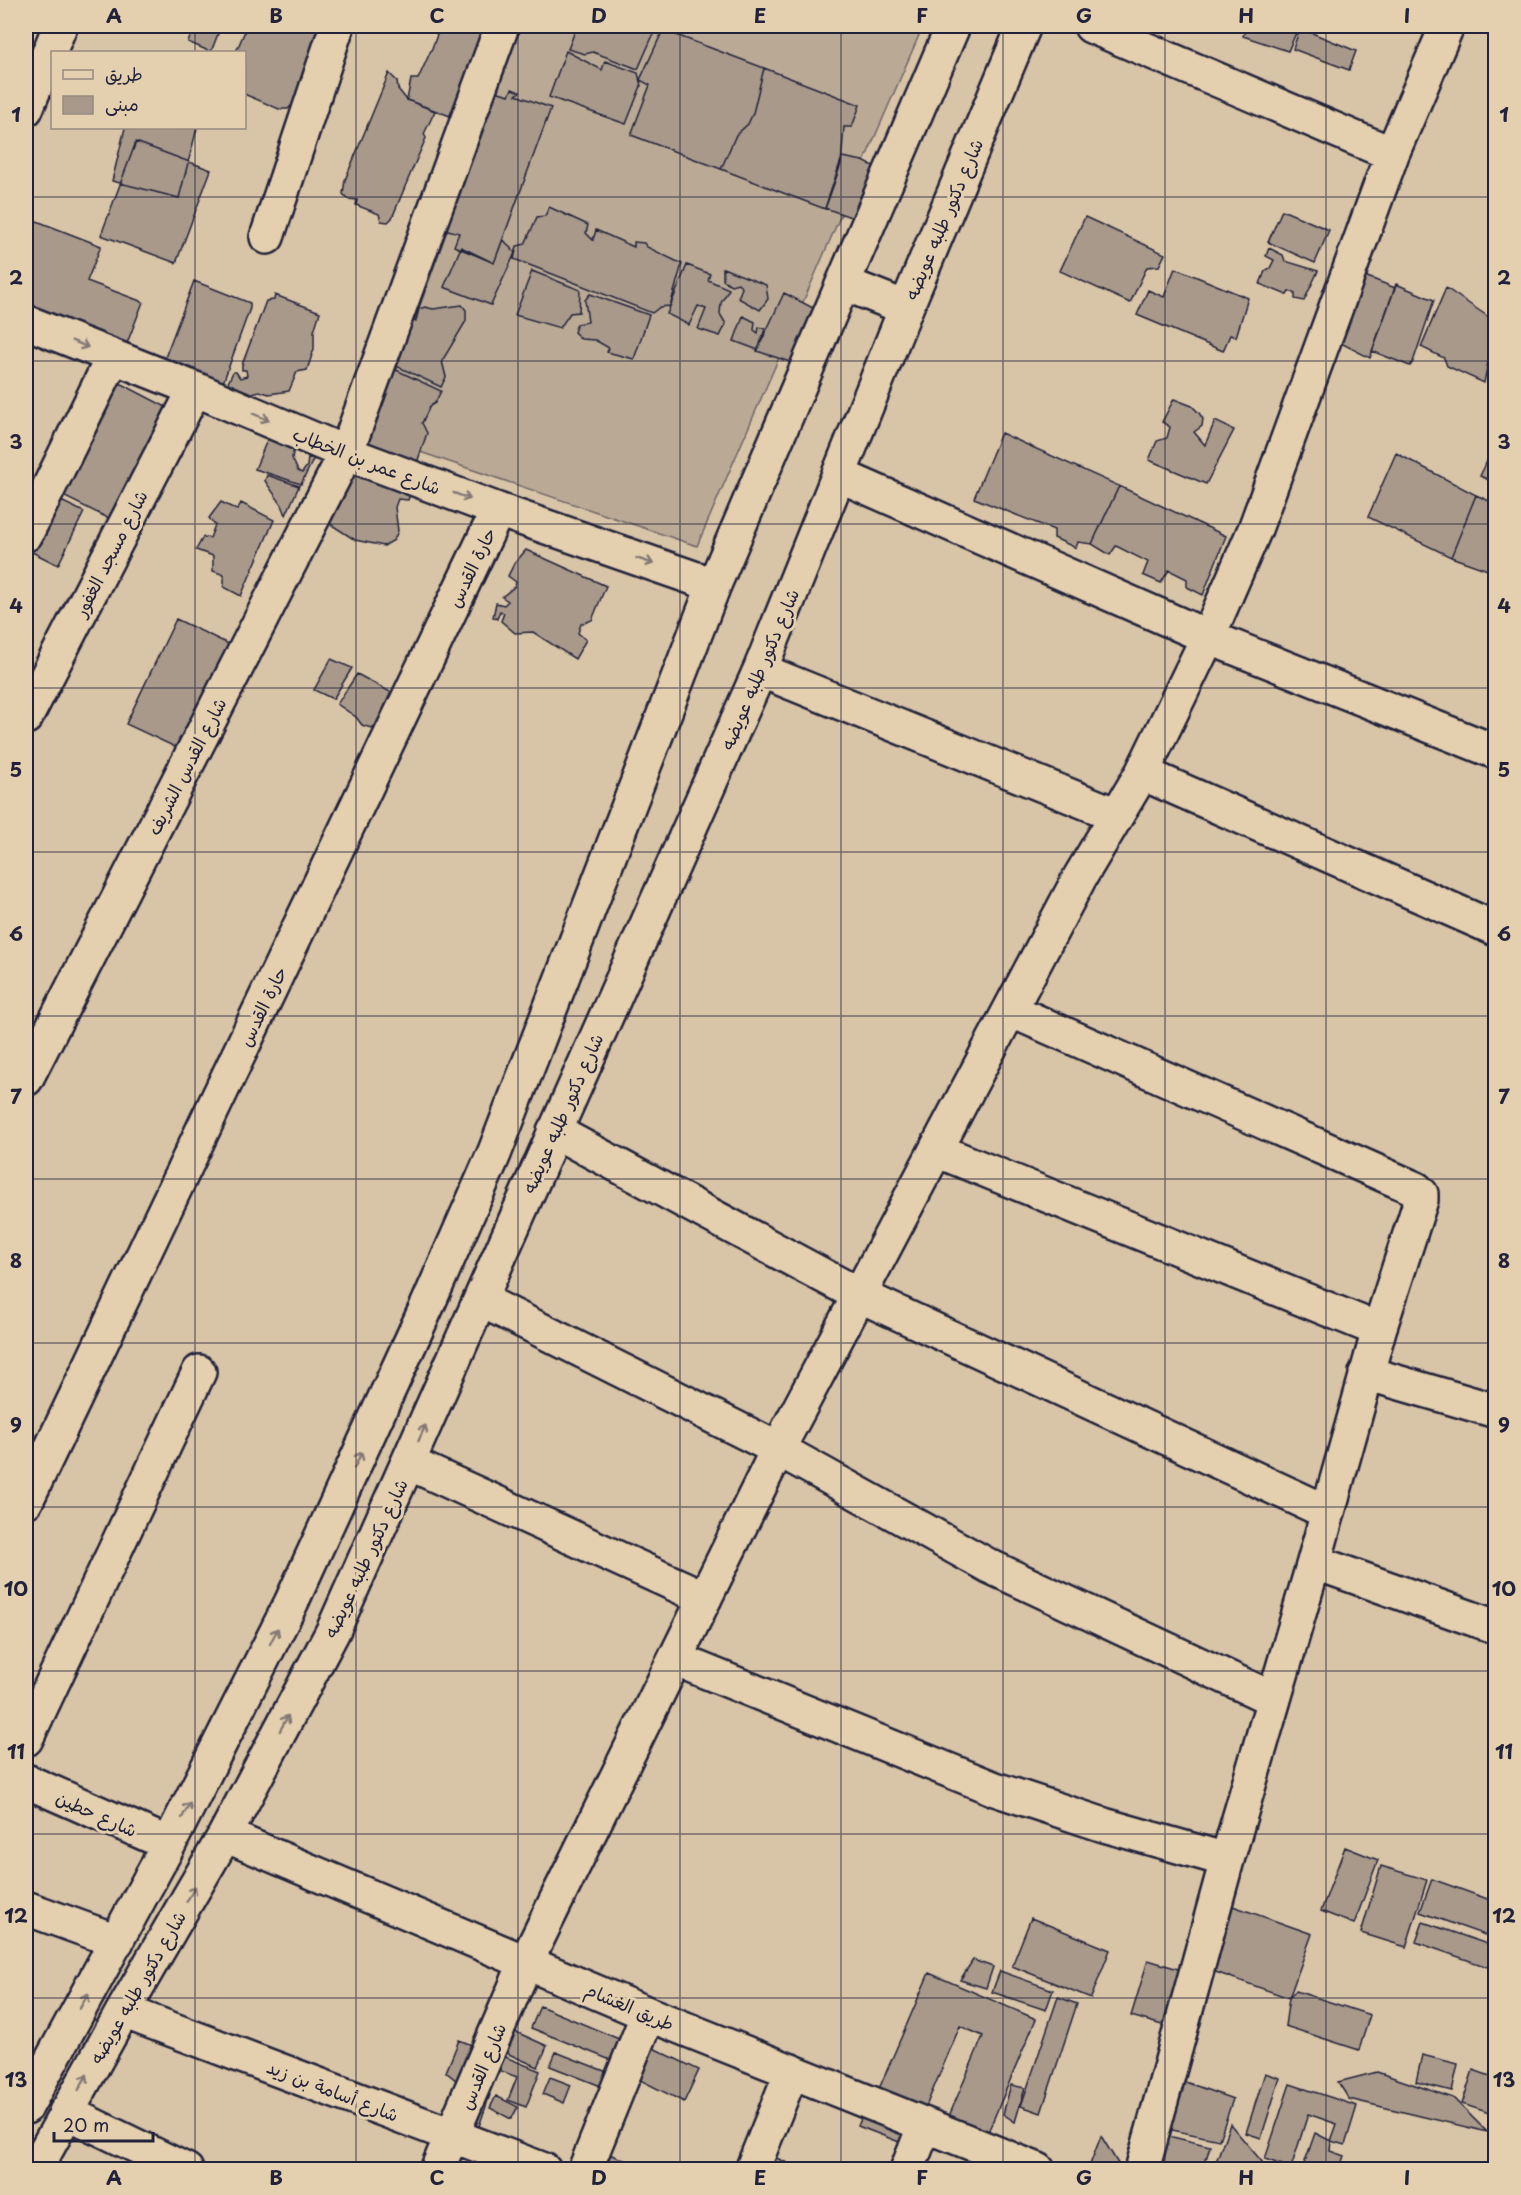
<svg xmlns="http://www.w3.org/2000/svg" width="1521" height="2195" viewBox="0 0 1521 2195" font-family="'Playpen Sans','Playpen Sans Arabic',sans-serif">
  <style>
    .grass { fill: #baaa95; stroke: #6e6668; stroke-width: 1.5 }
    .building { fill: #a8998b; stroke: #22223b; stroke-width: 1.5 }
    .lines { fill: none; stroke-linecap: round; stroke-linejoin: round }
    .minor-casing { stroke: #22223b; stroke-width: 38 }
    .minor { stroke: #e4cfae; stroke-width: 33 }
    .oneway { stroke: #837874 }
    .grid { fill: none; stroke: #22223b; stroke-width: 1.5; stroke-opacity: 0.55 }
    .labels { text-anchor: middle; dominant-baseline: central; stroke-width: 6; stroke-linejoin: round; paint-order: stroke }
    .street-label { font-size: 18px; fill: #22223b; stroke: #e4cfae }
    .neatline { fill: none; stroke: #22223b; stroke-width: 2 }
    .grid-label { font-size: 20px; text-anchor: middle; font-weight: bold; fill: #22223b }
  </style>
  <rect width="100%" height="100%" fill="#d8c4a7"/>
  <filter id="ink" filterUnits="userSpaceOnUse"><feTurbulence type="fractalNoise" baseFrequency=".0167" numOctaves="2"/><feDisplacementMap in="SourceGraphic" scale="12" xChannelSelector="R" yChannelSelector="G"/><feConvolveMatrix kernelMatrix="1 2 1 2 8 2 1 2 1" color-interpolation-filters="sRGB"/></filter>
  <g filter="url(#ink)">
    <!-- grass -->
    <path class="grass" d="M521 26H923L697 546 373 436Z"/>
    <!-- building -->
    <path class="building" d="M195 26H221L211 52 188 42Z
      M247 26H334L310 86 288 109H279L244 94V52H236Z
      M436 26H483L498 32 461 120 407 100 411 79H418L432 48 437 35 434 30Z
      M577 26H657L638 69 593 52 585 54 568 49Z
      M920 26H935L933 31Z
      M1247 26H1299L1288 51 1243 36Z
      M1340 26H1357L1355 31Z
      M1300 28 1356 51 1349 70 1293 49Z
      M663 30 764 68 753 113 748 124 736 135 721 169 631 135 650 85 640 80Z
      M566 51 602 70 605 61 638 73 641 86 626 124 549 97Z
      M764 68 860 105 852 127H844L841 164 825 209 721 169 736 135 748 124 753 113Z
      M389 73 397 81 398 89 407 100 435 111 424 134 426 138 412 170 392 218 388 222 381 221 379 214 356 205 357 200 348 199 343 194 345 180Z
      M489 89 509 95 512 89 520 92 516 95 551 108 494 263 454 246 459 233 437 227Z
      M125 128H197L179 198 112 181Z
      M136 142 211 170 176 263 101 235Z
      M842 157 863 161 884 171 862 221 825 208Z
      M549 207 588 225 586 233 593 240 596 230 634 247V242L644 243 647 247 682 264 670 306 660 307 652 313 514 259 517 246 525 244 537 217 545 216Z
      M1282 210 1329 230 1315 263 1268 242Z
      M1085 217 1165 254 1159 266 1147 267 1130 303 1060 271Z
      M29 218 101 246 87 281 143 302 126 346 26 307V228Z
      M503 239 515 253 491 305 444 287 461 247 494 263Z
      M1269 248 1283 255 1285 261 1318 271 1304 301 1295 299V293L1289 291 1287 295 1260 284 1265 271 1270 268 1274 260 1266 256Z
      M687 265 710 274 708 280 729 289 721 303 720 314 726 324 720 336 698 329 706 309 698 306 689 325 667 314Z
      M723 268 766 285 768 299 760 310 738 298 742 288 738 283 731 285 723 280Z
      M1175 268 1248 298 1236 337 1230 335 1223 351 1137 315 1148 290 1164 297Z
      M532 271 580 290 579 312 570 313 560 328 515 315Z
      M1355 272 1395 288 1370 358 1331 338Z
      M194 281 250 303V308L220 391 161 368Z
      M1396 284 1434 300 1413 362 1410 366 1372 351Z
      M1446 288 1496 322 1484 383 1447 366 1444 358 1421 347Z
      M784 293 813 308 816 302 825 305 793 363 757 351Z
      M590 294 649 315 634 359 607 352 609 348 595 340 581 339 574 332 577 324 588 322 585 300Z
      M275 295 320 312 314 331V349L307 370 297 372 289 391 269 394 259 391 250 394 228 383 233 372H236L240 378 247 376 246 370H242V365L266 301 274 300Z
      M462 305 466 310V321L442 361 446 377 441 387 392 364 411 319 416 321 419 309 425 307 433 309Z
      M743 316 755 322 754 330 758 333 759 327 765 329 758 350 734 341Z
      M1496 329V380L1487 376Z
      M392 368 441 391 435 403 430 406 422 423 427 433 417 463 365 447Z
      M116 381 170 409 114 521 59 494Z
      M1174 399 1192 406 1199 413 1203 419 1202 426 1194 432 1205 445 1215 421 1234 430 1206 484 1149 460 1157 441 1167 438 1170 427 1162 422Z
      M270 433 276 441 294 448 292 458 298 471 302 473 307 466 308 458H314L301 484 255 469Z
      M1001 433 1119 486 1092 544 1078 542 1076 548 1054 538V530L974 498Z
      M1496 442V483L1480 476Z
      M1396 453 1476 495 1451 557 1368 517Z
      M346 468 412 489 408 500 398 499 395 507 398 531 394 540 384 546 355 540 324 520Z
      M267 475 299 486 286 515 282 505 265 481Z
      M26 484 84 512 58 565 26 549Z
      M1119 486 1226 536 1203 595 1187 587V579L1169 570 1161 583 1143 575 1148 562 1116 546 1110 555 1092 544Z
      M1476 495 1496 504V573L1451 557Z
      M221 502 237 510 241 503 274 520 241 596 224 587V575L213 571V556L196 550 203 537 210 538 215 525 209 518Z
      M526 550 606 586 592 620 581 624 578 633 586 640 575 659 533 632 515 633 501 621 504 613 500 611 497 619 493 617 496 603 504 605 508 601 502 597 515 586 516 582 508 576 514 564Z
      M176 619 237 648 188 753 126 724Z
      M331 659 352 668 333 699 314 690Z
      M357 674 394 694 377 725 371 728 362 725 356 717 337 704Z
      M1345 1847 1378 1860 1354 1924 1321 1911Z
      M1381 1866 1427 1880 1406 1947 1361 1933Z
      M1432 1879 1496 1902V1939L1420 1912Z
      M1233 1906 1312 1934 1289 1998 1210 1970Z
      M1031 1918 1110 1950 1091 1998 1012 1966Z
      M1423 1922 1496 1947V1970L1416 1942Z
      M973 1960 993 1967 986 1988 960 1980Z
      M1148 1960 1185 1971 1169 2027 1131 2016Z
      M1000 1971 1053 1990 1046 2010 992 1992Z
      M929 1973 1036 2019 986 2137 947 2121 983 2036 960 2026 921 2118 875 2098Z
      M1296 1991 1370 2015 1359 2050 1285 2026 1289 1998Z
      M1058 1997 1077 2004 1041 2113 1021 2106Z
      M540 2006 626 2042 618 2063 531 2028Z
      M505 2027 547 2046 538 2067 495 2048Z
      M459 2040 482 2049 467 2089 446 2072Z
      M647 2045 699 2070 684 2102 632 2076Z
      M493 2052 540 2071 526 2107 508 2100 517 2077 488 2066Z
      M556 2052 617 2076 611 2090 550 2066Z
      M1422 2055 1458 2064 1452 2091 1416 2082Z
      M1473 2070 1496 2078V2115L1462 2104Z
      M1377 2072 1453 2098 1487 2132 1349 2099 1338 2082Z
      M1265 2073 1280 2078 1261 2138 1246 2133Z
      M550 2077 571 2085 564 2103 543 2094Z
      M1174 2078 1233 2099 1219 2140 1158 2127Z
      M1290 2084 1357 2106 1345 2145 1331 2141 1337 2124 1308 2114 1291 2168 1265 2159Z
      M1011 2085 1025 2088 1015 2122 1003 2114Z
      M478 2090 490 2095 478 2129 465 2125Z
      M496 2096 518 2107 511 2119 490 2108Z
      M866 2107 915 2127 907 2145 858 2126Z
      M1230 2124 1269 2170H1213Z
      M1156 2133 1210 2146 1203 2170H1147Z
      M1315 2133 1331 2141 1330 2151 1344 2156 1339 2170H1302Z
      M1101 2136 1122 2170H1088Z
      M599 2150 637 2165 635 2170H592Z
      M772 2156 803 2170H766Z
      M644 2163 658 2169V2170H642Z
      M1382 2164 1403 2170H1381Z"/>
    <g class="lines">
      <!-- minor casing -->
      <g class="minor-casing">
        <path id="minor" d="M1091 26 1392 154
          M26 109 60 26
          M267 237 337 26
          M843 283 906 308
          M26 322 195 389 346 453 498 510 714 585
          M839 475 1208 637 1496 752
          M26 534 113 357
          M760 670 1117 815
          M26 717 195 389
          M1142 773 1496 929
          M1010 1010 1416 1189 1421 1194V1200L1379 1330 1314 1562 1227 1860 1142 2170
          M26 1079 346 453 502 26
          M554 1131 859 1295 1327 1512
          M936 1150 1379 1330
          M481 1300 778 1449 989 1566 1273 1699
          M1366 1373 1496 1411
          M409 1463 705 1598
          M26 1501 498 510
          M1314 1562 1496 1627
          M675 1659 995 1789 1104 1825 1227 1860
          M26 1739 199 1372
          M26 1781 169 1844
          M225 1835 648 2014 1038 2170
          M26 1908 117 1941
          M123 2011 544 2170
          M26 2107 169 1844 291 1603 428 1304 494 1154 714 585 953 26
          M66 2112 186 2170
          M35 2170 123 2011 225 1835 333 1631 760 670 906 308 1024 26
          M437 2170 526 1962 778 1449 1080 877 1142 773 1208 637 1255 529 1392 154 1447 26
          M585 2170 648 2014
          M752 2170 792 2071
          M907 2170 925 2125"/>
      </g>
      <!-- minor -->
      <use href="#minor" class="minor"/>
    </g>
    <!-- one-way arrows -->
    <defs><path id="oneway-shaft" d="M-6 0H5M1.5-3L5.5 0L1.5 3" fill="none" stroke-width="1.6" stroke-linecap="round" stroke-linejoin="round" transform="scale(1.5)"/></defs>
    <g class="oneway">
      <use href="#oneway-shaft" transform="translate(80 344) rotate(22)"/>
      <use href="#oneway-shaft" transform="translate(261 417) rotate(23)"/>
      <use href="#oneway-shaft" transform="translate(462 496) rotate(21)"/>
      <use href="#oneway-shaft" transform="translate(645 561) rotate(19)"/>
      <use href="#oneway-shaft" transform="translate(422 1433) rotate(-66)"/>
      <use href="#oneway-shaft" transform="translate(358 1460) rotate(-65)"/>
      <use href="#oneway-shaft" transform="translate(274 1636) rotate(-63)"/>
      <use href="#oneway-shaft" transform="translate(284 1723) rotate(-62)"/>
      <use href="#oneway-shaft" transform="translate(186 1810) rotate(-63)"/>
      <use href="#oneway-shaft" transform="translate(191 1894) rotate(-60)"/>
      <use href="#oneway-shaft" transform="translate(84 2001) rotate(-61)"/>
      <use href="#oneway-shaft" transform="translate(83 2082) rotate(-61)"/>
    </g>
  </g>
  <!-- grid -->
  <path class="grid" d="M195 26V52M356 26V2170M518 26V2170M680 26V2170M841 26V2170M1003 26V2170M1165 26V2170M1326 26V2170M195 128V2170M26 197H1496M26 361H1496M26 524H1496M26 688H1496M26 852H1496M26 1016H1496M26 1179H1496M26 1343H1496M26 1507H1496M26 1671H1496M26 1834H1496M26 1998H1496"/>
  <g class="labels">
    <!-- street labels -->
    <g class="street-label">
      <text transform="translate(943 219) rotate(-67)">شارع دكتور طلبه عويضه</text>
      <text transform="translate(367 460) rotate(21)">شارع عمر بن الخطاب</text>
      <text transform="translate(110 553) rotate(-63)">شارع مسجد الغفور</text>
      <text transform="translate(471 567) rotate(-64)">حارة القدس</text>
      <text transform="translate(759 669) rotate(-67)">شارع دكتور طلبه عويضه</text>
      <text transform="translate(186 766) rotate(-63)">شارع القدس الشريف</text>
      <text transform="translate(262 1006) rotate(-64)">حارة القدس</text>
      <text transform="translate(562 1113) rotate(-66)">شارع دكتور طلبه عويضه</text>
      <text transform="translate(365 1558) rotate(-65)">شارع دكتور طلبه عويضه</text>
      <text transform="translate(97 1813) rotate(24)">شارع حطين</text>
      <text transform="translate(137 1987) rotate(-60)">شارع دكتور طلبه عويضه</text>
      <text transform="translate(630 2006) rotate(23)">طريق الغشام</text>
      <text transform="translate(482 2066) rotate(-67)">شارع القدس</text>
      <text transform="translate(333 2090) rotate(21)">شارع أسامة بن زيد</text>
    </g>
  </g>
  <!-- margin -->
  <rect width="1521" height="2195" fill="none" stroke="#e4cfae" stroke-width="66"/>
  <!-- legend -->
  <rect x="51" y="51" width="195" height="78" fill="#e4cfae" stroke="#968a80" stroke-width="1.5"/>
  <rect x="63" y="70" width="30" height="9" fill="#e4cfae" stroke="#968a80" stroke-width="1.5"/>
  <text x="105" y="81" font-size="18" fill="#22223b">طريق</text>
  <rect x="63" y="96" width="30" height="18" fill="#a8998b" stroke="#968a80" stroke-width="1.5"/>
  <text x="105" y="111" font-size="18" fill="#22223b">مبنى</text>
  <!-- scale -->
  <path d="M54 2132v9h99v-9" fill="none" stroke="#22223b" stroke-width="3"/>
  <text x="63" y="2132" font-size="18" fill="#22223b" stroke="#e4cfae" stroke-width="4.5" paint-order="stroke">20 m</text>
  <rect x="33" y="33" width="1455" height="2129" class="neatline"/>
  <g class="grid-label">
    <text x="114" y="23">A</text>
    <text x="276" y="23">B</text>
    <text x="437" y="23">C</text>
    <text x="599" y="23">D</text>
    <text x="760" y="23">E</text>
    <text x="922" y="23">F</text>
    <text x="1084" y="23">G</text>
    <text x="1246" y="23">H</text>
    <text x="1407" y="23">I</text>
    <text x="16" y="122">1</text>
    <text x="1504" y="122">1</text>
    <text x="16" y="285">2</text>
    <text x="1504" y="285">2</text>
    <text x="16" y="449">3</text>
    <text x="1504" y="449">3</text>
    <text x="16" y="613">4</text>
    <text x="1504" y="613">4</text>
    <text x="16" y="777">5</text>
    <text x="1504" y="777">5</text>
    <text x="16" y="941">6</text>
    <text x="1504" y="941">6</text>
    <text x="16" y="1104">7</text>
    <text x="1504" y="1104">7</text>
    <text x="16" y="1268">8</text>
    <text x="1504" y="1268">8</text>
    <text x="16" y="1432">9</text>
    <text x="1504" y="1432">9</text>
    <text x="16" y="1596">10</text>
    <text x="1504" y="1596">10</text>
    <text x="16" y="1759">11</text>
    <text x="1504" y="1759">11</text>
    <text x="16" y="1923">12</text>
    <text x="1504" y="1923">12</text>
    <text x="16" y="2087">13</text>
    <text x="1504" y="2087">13</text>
    <text x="114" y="2185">A</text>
    <text x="276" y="2185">B</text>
    <text x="437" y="2185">C</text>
    <text x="599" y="2185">D</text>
    <text x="760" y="2185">E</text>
    <text x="922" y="2185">F</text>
    <text x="1084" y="2185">G</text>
    <text x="1246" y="2185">H</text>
    <text x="1407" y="2185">I</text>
  </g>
</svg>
